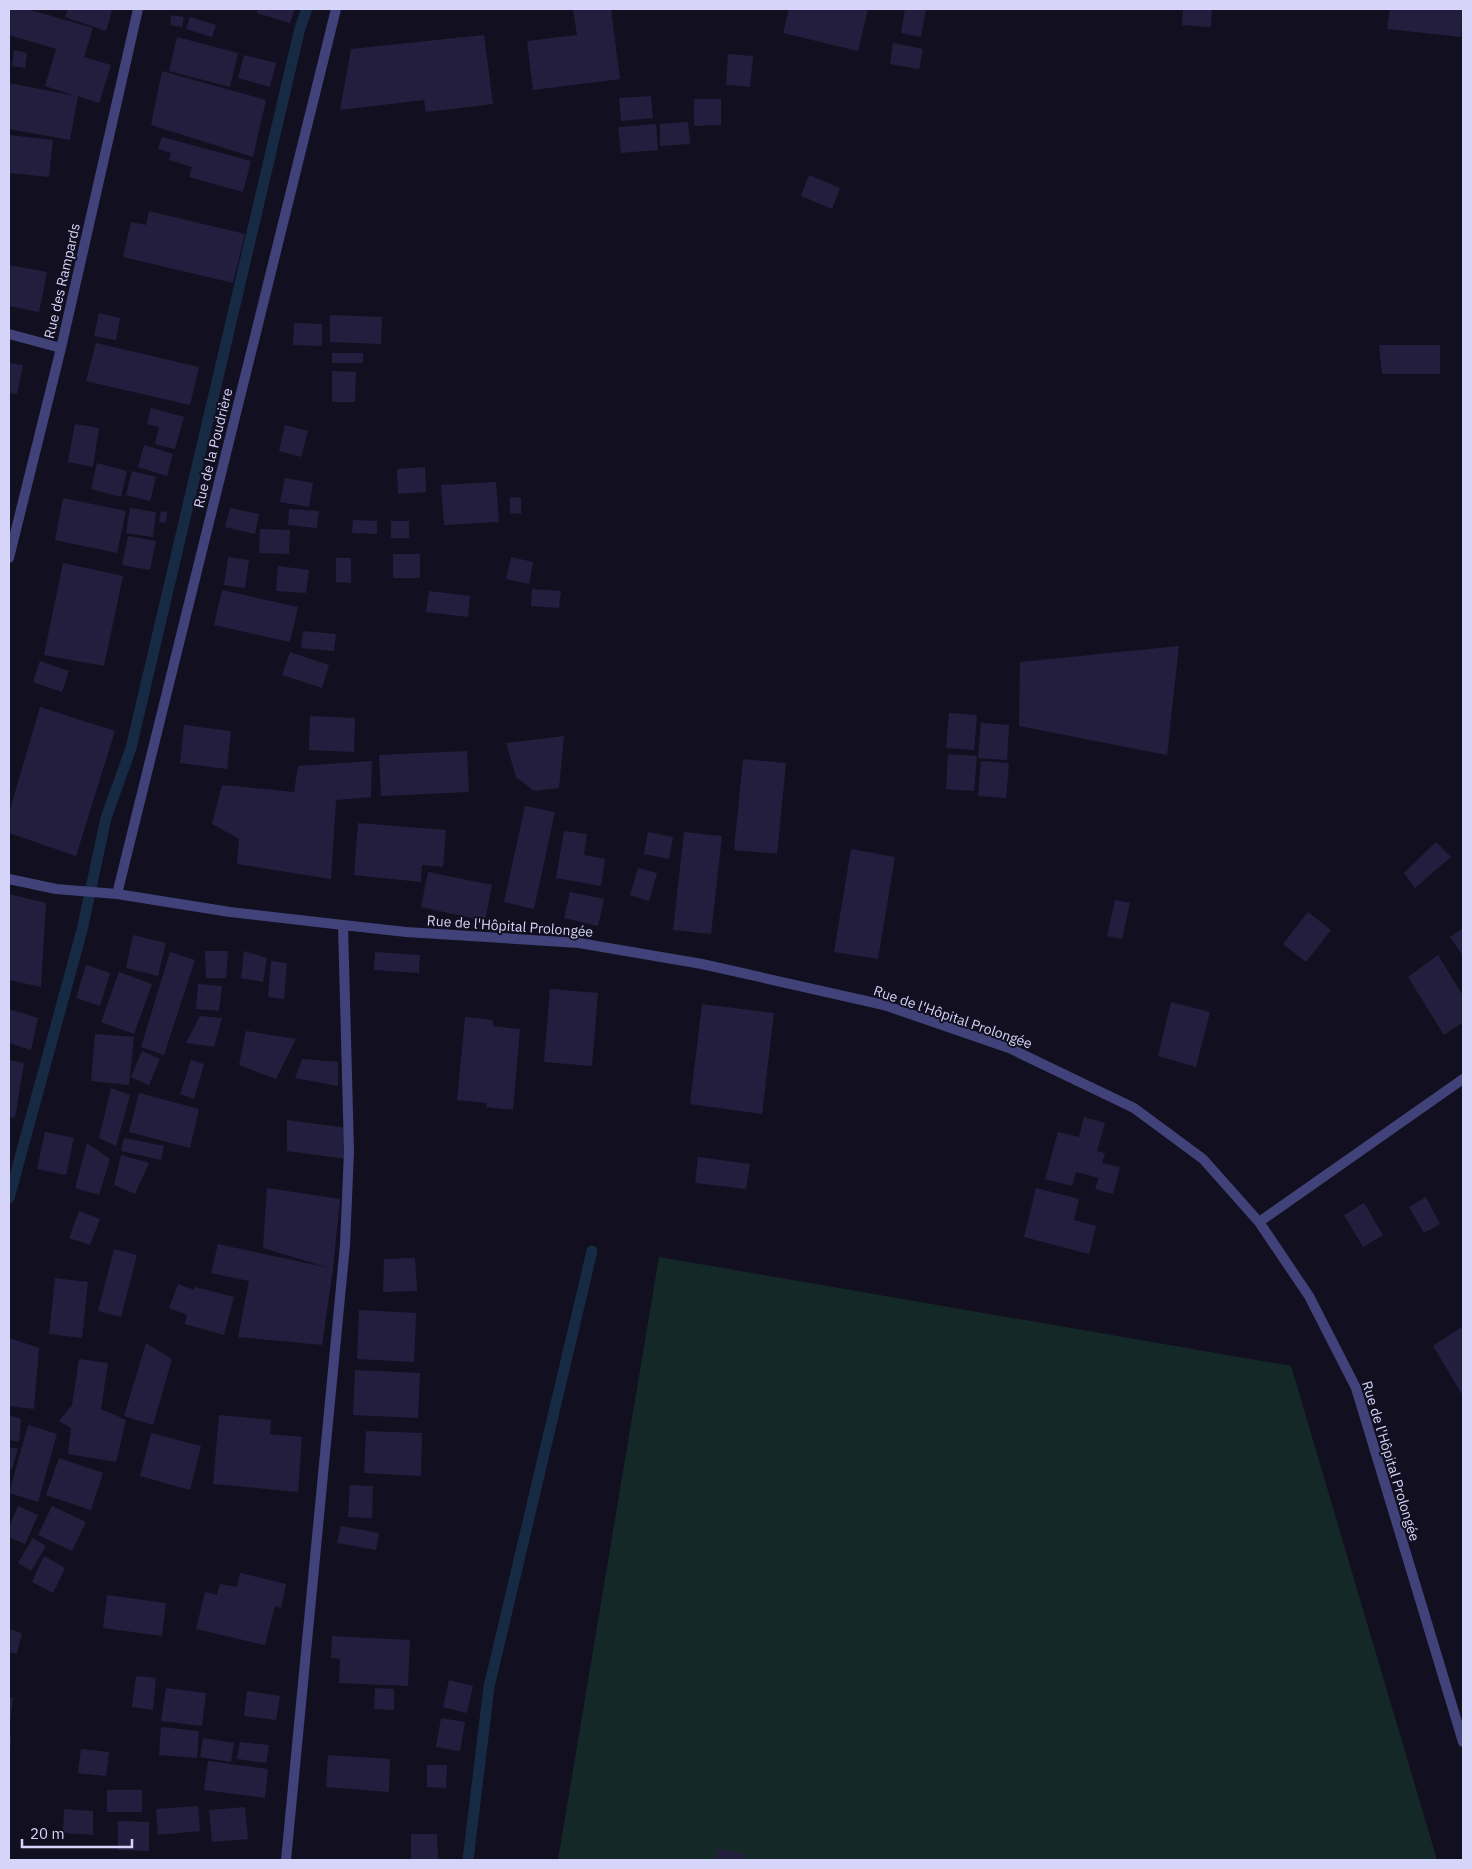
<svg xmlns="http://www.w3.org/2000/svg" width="1472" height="1869" viewBox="0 0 1472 1869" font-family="'IBM Plex Sans',sans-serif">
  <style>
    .green { fill: #142927 }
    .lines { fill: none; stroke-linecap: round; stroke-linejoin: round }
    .stream { stroke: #162a44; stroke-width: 11 }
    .building { fill: #231e3e }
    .minor { stroke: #414279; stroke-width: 10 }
    .labels { text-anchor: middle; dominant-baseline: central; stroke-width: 4; stroke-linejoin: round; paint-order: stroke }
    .street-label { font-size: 14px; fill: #d6d4f9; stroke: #121020 }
  </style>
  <rect width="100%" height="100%" fill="#121020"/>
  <!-- green -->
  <path class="green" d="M659 1257 1291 1366 1437 1860H558Z"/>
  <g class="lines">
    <!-- stream -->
    <path class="stream" d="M9 1198 82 930 106 818 131 748 300 28 307 9
      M468 1860 489 1687 592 1251"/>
  </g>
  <!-- building -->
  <path class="building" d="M9 9H27L93 28 84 57 111 65 99 103 78 96 70 140 9 129V83L76 96 45 86 56 49 9 35 10 25H9Z
    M68 9H106L112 11 106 31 65 17Z
    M258 9H295L290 23 257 13Z
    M573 9H611L620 79 533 90 527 41 577 35Z
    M789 9H868L858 51 783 33Z
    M905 9H926L921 37 901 33Z
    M1183 9H1212L1211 27 1182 25Z
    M1390 9H1463L1461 37 1387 29Z
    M171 15 184 17 182 27 170 25Z
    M190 17 216 25 212 37 186 29Z
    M484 35 493 104 426 112 424 100 340 110 351 49Z
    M177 37 238 53 230 87 169 71Z
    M893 43 923 49 919 69 890 64Z
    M14 50 27 53 25 68 12 66Z
    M728 54 753 56 750 87 726 85Z
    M244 55 276 63 270 87 238 78Z
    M162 71 266 100 253 157 151 125Z
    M651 96 653 118 621 121 619 98Z
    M694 99H721V125L694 126Z
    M688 122 690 144 660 146V124Z
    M656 124 658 150 621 153 618 127Z
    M9 135 53 140 49 177 9 173Z
    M162 137 251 161 243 192 189 177 192 167 169 160 171 153 158 149Z
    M809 175 840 188 832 209 801 196Z
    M149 211 245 234 233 283 123 257 131 222 146 225Z
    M9 265 47 272 39 312 9 306Z
    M99 313 120 318 116 340 94 336Z
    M330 315 382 317 381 344 330 342Z
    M294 323 322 324V346L293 345Z
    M96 343 199 367 190 405 86 381Z
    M1379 345H1440V374H1382Z
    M332 353H363V363H332Z
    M9 363 23 365 17 394 9 393Z
    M332 371 356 372 355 402H332Z
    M151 408 184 417 175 449 155 444 159 427 147 424Z
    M75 424 99 428 93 467 68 462Z
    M285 425 308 431 301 457 279 451Z
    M144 445 173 454 167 476 138 467Z
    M97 463 127 471 121 497 91 489Z
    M425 467 426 492 398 494 397 469Z
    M132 471 156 477 150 501 126 495Z
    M285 478 313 483 309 507 280 502Z
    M496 482 499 522 444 525 441 485Z
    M510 497 521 498V514L510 513Z
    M63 498 126 511 117 553 55 540Z
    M130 508 156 512 153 537 126 533Z
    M230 508 259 514 255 534 225 527Z
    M289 509 319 511 317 528 288 525Z
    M161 511 167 512 166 523 159 522Z
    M353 520 377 521V534L352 533Z
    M391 521H409V538H391Z
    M260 529 290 530 289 554 259 553Z
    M128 536 156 541 150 570 122 565Z
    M393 554H420V578H393Z
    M228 557 249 560 245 588 224 585Z
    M511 557 533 562 529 584 506 579Z
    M336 558H351V583L336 582Z
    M63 563 123 576 104 666 44 655Z
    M278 566 309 570 306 593 276 591Z
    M532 589 561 591 559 608 531 606Z
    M222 590 298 607 290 642 214 625Z
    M429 591 470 596 468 617 426 612Z
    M303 631 336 634 334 651 301 648Z
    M1179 646 1167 755 1019 726 1020 662Z
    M290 652 329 665 322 688 282 675Z
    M40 661 69 671 62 692 33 682Z
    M40 707 115 731 76 856 9 833V813Z
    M949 713 977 715 974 750 946 748Z
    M310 716 355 718 354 752 309 750Z
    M981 723 1009 725 1007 760 978 758Z
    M184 725 231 731 227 769 180 763Z
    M564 736 559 788 534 791 516 777 506 743Z
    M467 751 469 792 381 796 379 755Z
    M948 754 977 756 974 791 946 789Z
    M743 759 786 763 777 854 734 850Z
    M372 761 371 797 336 800 331 879 237 864 239 839 212 824 222 785 294 792 298 766Z
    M981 761 1009 763 1006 798 978 796Z
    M525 806 555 812 534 909 504 902Z
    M358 823 446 830 443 867 422 865 421 882 354 875Z
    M564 831 587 834 584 855 605 859 601 886 556 878Z
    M648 832 673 837 669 859 644 854Z
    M684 832 722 836 711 934 673 930Z
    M1436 842 1451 857 1415 888 1404 873Z
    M851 849 895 857 878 959 834 952Z
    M638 868 657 873 649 901 630 895Z
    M428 872 492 885 485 921 421 907Z
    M570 892 604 899 598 926 564 918Z
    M9 894 46 903 41 987 9 980Z
    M1115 900 1130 903 1122 939 1107 936Z
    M1308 912 1331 930 1306 962 1283 944Z
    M1463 928V956L1450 937Z
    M133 935 166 943 158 976 126 968Z
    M205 951H228L226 978H206Z
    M244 951 267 958 263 982 241 978Z
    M170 952 195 960 164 1055 141 1047Z
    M375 952 420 955 419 973 374 970Z
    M1438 955 1463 996V1022L1444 1035 1408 977Z
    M271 961 287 963 284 999 268 997Z
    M86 965 110 973 100 1006 76 998Z
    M119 972 152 984 134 1034 101 1022Z
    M198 984 222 986 219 1011 196 1009Z
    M550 989 598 993 592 1066 544 1062Z
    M1171 1002 1210 1012 1196 1067 1158 1056Z
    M702 1004 774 1013 762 1114 690 1104Z
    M9 1009 38 1018 31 1050 9 1043Z
    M200 1016 222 1018 214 1047 186 1043Z
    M465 1017 493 1020V1026L520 1029 513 1110 486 1107 487 1103 457 1100Z
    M246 1031 296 1039 276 1079 239 1065Z
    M95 1034 134 1037 129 1085 91 1081Z
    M142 1051 160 1059 149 1085 131 1077Z
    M302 1059 338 1062V1086L295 1078Z
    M9 1060 24 1063 15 1118 9 1117Z
    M191 1060 204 1064 194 1099 180 1094Z
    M111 1088 130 1095 116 1146 99 1138Z
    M139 1093 199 1109 190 1148 129 1132Z
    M1084 1117 1105 1123 1097 1151 1105 1153 1102 1163 1120 1167 1113 1194 1095 1189 1099 1178 1076 1172 1072 1186 1045 1179 1058 1132 1079 1137Z
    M287 1120 348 1128 347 1159 287 1151Z
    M45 1132 74 1138 66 1175 37 1169Z
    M124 1138 164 1146 161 1160 121 1151Z
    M87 1143 110 1159 99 1195 75 1188Z
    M121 1155 149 1163 135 1194 114 1185Z
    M698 1157 750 1164 746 1189 695 1183Z
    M267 1188 340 1199 333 1269 322 1345 238 1337 249 1281 211 1273 218 1244 329 1268 263 1248Z
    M1036 1188 1079 1199 1074 1220 1096 1226 1089 1254 1024 1237Z
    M1426 1197 1440 1224 1424 1233 1409 1207Z
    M1364 1203 1383 1235 1363 1247 1344 1215Z
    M79 1211 100 1219 90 1245 69 1238Z
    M114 1249 137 1255 121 1317 98 1311Z
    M415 1258 417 1291 383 1292 384 1259Z
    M55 1278 88 1282 82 1338 49 1334Z
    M178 1284 194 1290 195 1287 234 1297 224 1335 185 1324 187 1315 169 1308Z
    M359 1310 416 1313 414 1362 357 1359Z
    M1463 1326V1396L1433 1346Z
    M9 1338 39 1348 34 1409 9 1406Z
    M146 1343 172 1359 153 1425 124 1416Z
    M79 1359 108 1363 101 1409 126 1420 116 1462 68 1454 71 1428 59 1421 72 1405Z
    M355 1370 420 1373 418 1418 353 1415Z
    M9 1415 21 1419 19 1442 9 1440Z
    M219 1415 271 1420 270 1434 302 1437 298 1492 213 1484Z
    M28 1425 57 1434 38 1502 9 1493Z
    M366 1431 422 1433 421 1476 364 1473Z
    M151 1433 201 1446 190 1490 140 1476Z
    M9 1447 18 1449 12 1469 9 1468Z
    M59 1458 103 1473 91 1510 46 1495Z
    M350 1485 373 1486 372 1518 348 1517Z
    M18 1506 38 1515 25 1544 9 1537V1527Z
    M52 1506 86 1522 72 1551 38 1535Z
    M341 1526 379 1533 376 1550 337 1543Z
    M33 1538 46 1546 31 1571 18 1563Z
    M44 1556 65 1568 53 1593 32 1582Z
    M240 1573 286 1584 281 1608 275 1606 265 1645 196 1629 205 1592 217 1595 220 1584 237 1587Z
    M107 1595 166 1603 162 1636 103 1628Z
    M9 1629 22 1633 17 1654 9 1652Z
    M332 1636 410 1640 408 1686 339 1683 340 1659 331 1658Z
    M136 1676 156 1678 153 1710 132 1707Z
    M449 1680 473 1686 467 1713 443 1707Z
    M166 1688 206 1693 202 1726 161 1721Z
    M375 1688 394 1689V1710L374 1709Z
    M247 1691 280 1696 276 1720 244 1716Z
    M9 1698H13L10 1723H9Z
    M441 1718 465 1722 460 1751 436 1747Z
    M161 1727 199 1731 197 1758 159 1755Z
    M9 1736H11L10 1756H9Z
    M203 1738 234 1743 231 1762 200 1757Z
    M240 1742 269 1745 266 1763 237 1759Z
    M81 1749 109 1752 106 1776 78 1773Z
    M328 1755 390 1759 389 1792 326 1787Z
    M208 1761 268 1769 265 1798 204 1790Z
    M427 1765H447L446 1788 427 1787Z
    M107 1790H142V1812H107Z
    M198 1806 200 1831 158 1835 156 1809Z
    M245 1807 248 1839 212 1842 209 1810Z
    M64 1809 93 1811V1835L63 1833Z
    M118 1821 149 1822V1851L118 1850Z
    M411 1834H437L438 1860H411Z
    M718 1849 746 1854 745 1860H716Z"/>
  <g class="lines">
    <!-- minor -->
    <path class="minor" d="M9 334 61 348
      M9 558 61 348 138 9
      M9 879 56 889 117 894 230 912 343 925 406 932 579 943 702 964 884 1005 1009 1048 1134 1108 1203 1159 1259 1222 1309 1296 1356 1388 1463 1742
      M117 894 336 9
      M1259 1222 1463 1079
      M286 1860 345 1245 349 1151 343 925"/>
  </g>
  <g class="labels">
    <!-- street labels -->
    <g class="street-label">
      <text transform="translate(62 281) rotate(-77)">Rue des Rampards</text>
      <text transform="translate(213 448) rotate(-76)">Rue de la Poudrière</text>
      <text transform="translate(510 926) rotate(4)">Rue de l'Hôpital Prolongée</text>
      <text transform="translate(953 1017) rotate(19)">Rue de l'Hôpital Prolongée</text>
      <text transform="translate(1391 1461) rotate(73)">Rue de l'Hôpital Prolongée</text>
    </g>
  </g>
  <!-- border -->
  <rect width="1472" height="1869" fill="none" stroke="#d6d4f9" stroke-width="20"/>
  <!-- scale -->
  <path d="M22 1839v8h110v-8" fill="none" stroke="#d6d4f9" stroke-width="2.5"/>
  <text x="30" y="1839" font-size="15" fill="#d6d4f9" stroke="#121020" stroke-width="4" paint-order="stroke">20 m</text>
</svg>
